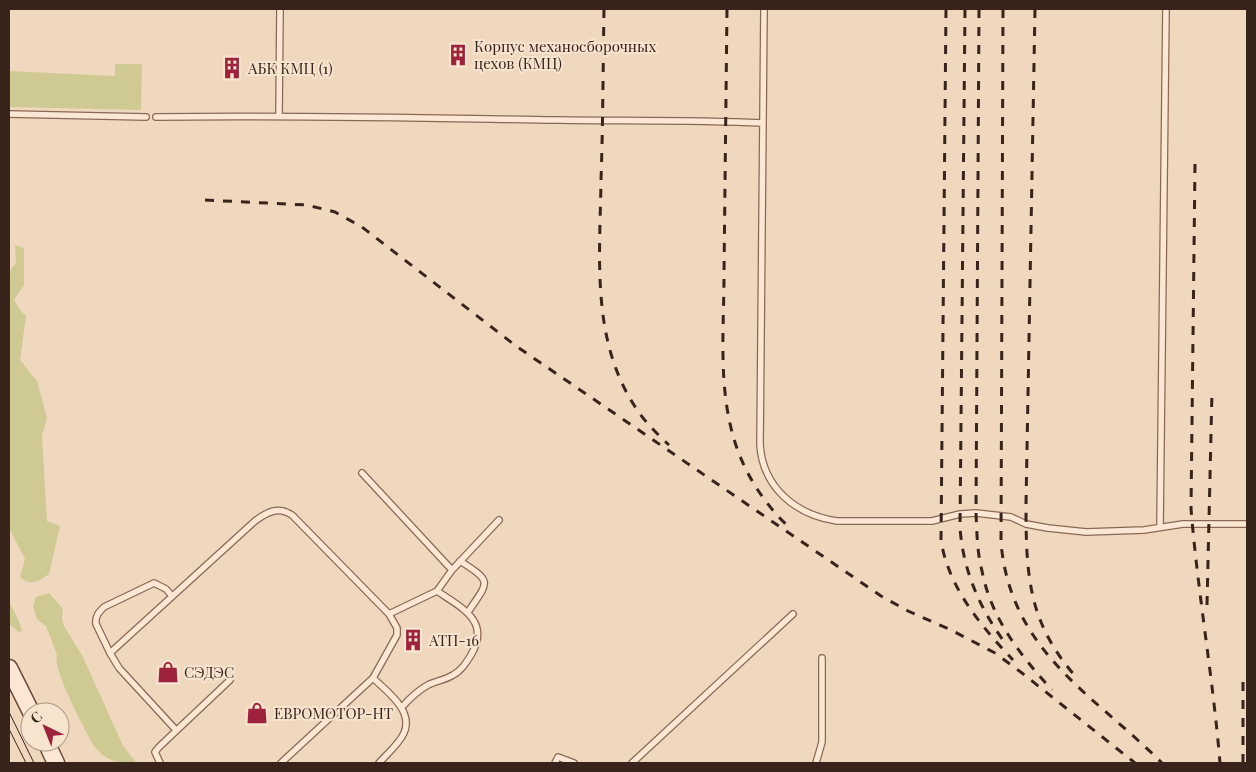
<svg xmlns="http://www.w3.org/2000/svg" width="1256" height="772" viewBox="0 0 1256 772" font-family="'Playfair Display',serif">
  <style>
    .green { fill: #cfca93 }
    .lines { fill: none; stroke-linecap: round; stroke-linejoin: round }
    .lane-casing { stroke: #8a6856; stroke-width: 8 }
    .secondary-casing { stroke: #6c493a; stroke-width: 19 }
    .lane { stroke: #fbe7d3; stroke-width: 5.5 }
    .secondary { stroke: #fbe7d3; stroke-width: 16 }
    .tram { stroke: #39241c; stroke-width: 1 }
    .rail { stroke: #39241c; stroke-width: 3; stroke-dasharray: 9 9; stroke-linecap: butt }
    .labels { text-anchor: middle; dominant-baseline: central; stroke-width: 4; stroke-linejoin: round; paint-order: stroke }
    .poi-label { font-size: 15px; fill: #39241c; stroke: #f7e4cf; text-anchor: start }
  </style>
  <rect width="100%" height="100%" fill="#f0d8bf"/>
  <!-- green -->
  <path class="green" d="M115 64H142L141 110 9 107V71L115 76Z
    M15 245 24 248V285L14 300 21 311 26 316 20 360 37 381 47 418 42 436 47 521 60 526 49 574C40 581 30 587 20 577L25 559 9 528V283L11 269 16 263Z
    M49 593 63 609 62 618 64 626 83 657 123 746 136 762C118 766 101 758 92 743 84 727 52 669 57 655L46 626 37 619 33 606 36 597Z
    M9 602 18 619 22 630 20 633 9 624Z"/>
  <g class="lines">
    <!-- lane casing -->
    <g class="lane-casing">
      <path id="lane" d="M764 9 760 445C763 488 796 515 837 521H932L960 514 976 513 1011 517 1026 524 1048 528 1086 532 1144 530 1183 524H1247
        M9 114 146 117
        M279 115 280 9
        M156 117C290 115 424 118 558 120 626 121 694 120 762 123
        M362 473 452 570 437 591 389 614
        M1160 527 1166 9
        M460 561C493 582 489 581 468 612
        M452 570 499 520
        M110 653 96 624C95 616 99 612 104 607L154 583 166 589 172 596
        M373 678C386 691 414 710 404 733 399 744 387 754 379 763
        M402 707C410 698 417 691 428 685 436 681 445 680 453 675 461 671 466 663 471 655 491 621 462 608 437 591
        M176 730 119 668 110 653 255 521C267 512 278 506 292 515L389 614 397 628V635L373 678 281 763
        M160 763 155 752 159 747 230 680
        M555 763 558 757 574 763
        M632 763 793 614
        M816 763 822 742V658"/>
    </g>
    <!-- secondary casing -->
    <g class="secondary-casing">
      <path id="secondary" d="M9 668 31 712
        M46 742 56 763"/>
    </g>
    <!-- lane -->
    <use href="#lane" class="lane"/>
    <!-- secondary -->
    <use href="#secondary" class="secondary"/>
    <!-- tram -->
    <path class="tram" d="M9 712 34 763
      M9 729 26 763"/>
    <!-- rail -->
    <path class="rail" d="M604 9C603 66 603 123 601 180 600 256 591 338 634 405 643 420 656 433 669 445
      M727 9C726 97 725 185 724 274 724 328 718 386 734 439 744 473 764 504 790 528
      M946 9 941 540C948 587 981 626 1013 660
      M965 9 960 526C962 567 979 607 1003 640
      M979 9 976 513C977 533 977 552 982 571 991 618 1020 655 1052 690
      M1003 9 1001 543C1011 652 1093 694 1162 763
      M1035 9 1026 504C1026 543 1026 586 1041 622 1049 642 1062 661 1076 677
      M1195 164 1191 509C1198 594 1213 678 1220 763
      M205 200 307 205 335 212 362 227 516 346 881 596 908 611 951 630 995 653 1022 673 1135 763
      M1207 605 1212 391
      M1243 763V677"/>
  </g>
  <!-- icons -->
  <defs>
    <g id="building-bare" transform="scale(1.725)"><path d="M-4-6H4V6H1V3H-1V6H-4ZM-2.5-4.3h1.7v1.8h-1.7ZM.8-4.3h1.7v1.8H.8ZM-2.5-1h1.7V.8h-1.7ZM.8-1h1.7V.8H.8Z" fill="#9d233c" stroke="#f7e4cf" stroke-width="2.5" paint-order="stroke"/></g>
    <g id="shop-bare" transform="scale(1.725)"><path d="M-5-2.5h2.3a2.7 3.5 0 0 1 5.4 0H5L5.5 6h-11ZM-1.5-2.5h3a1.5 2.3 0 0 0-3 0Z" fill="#9d233c" stroke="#f7e4cf" stroke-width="2.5" paint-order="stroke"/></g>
  </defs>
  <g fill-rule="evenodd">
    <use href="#building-bare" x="458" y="55"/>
    <use href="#building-bare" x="232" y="68"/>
    <use href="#building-bare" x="413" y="640"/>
    <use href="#shop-bare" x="168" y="672"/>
    <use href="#shop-bare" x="257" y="713"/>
  </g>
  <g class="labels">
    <!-- poi labels -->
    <g class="poi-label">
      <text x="474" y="46">Корпус механосборочных<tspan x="474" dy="17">цехов (КМЦ)</tspan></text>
      <text x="248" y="68">АБК КМЦ (1)</text>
      <text x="429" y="640">АТП-16</text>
      <text x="184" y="672">СЭДЭС</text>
      <text x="274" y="713">ЕВРОМОТОР-НТ</text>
    </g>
  </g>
  <!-- border -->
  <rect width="1256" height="772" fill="none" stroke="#39241c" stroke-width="20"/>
  <!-- north arrow -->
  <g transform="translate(45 727) rotate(317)"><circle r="24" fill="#f7e4cf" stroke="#ab9787"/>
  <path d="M0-4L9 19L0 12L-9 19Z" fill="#9d233c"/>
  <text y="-8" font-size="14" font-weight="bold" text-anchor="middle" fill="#39241c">С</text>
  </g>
</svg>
